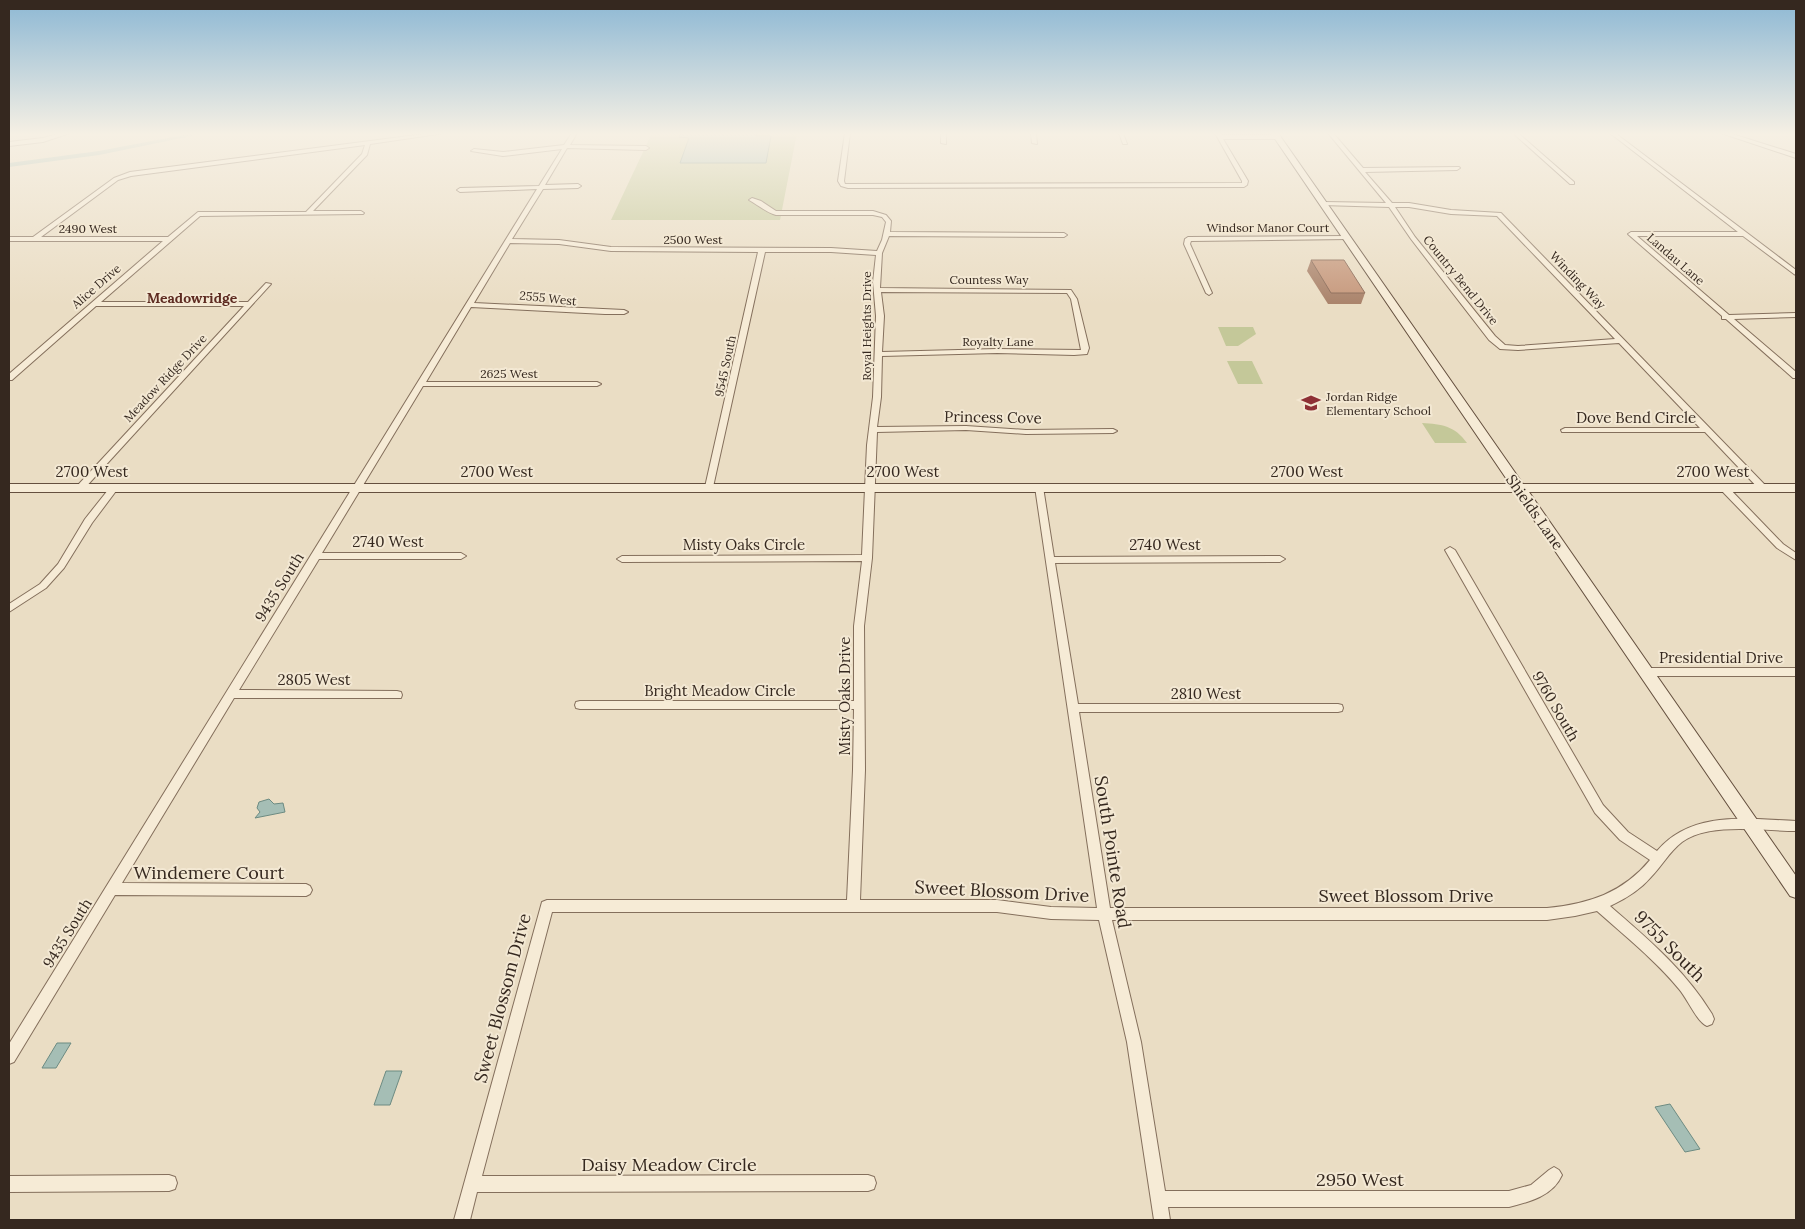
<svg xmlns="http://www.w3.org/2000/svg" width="1805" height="1229" viewBox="0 0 1805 1229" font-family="Lora,serif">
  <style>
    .green { fill: #c4c899 }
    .water { fill: #a5beb5; stroke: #6d8b82 }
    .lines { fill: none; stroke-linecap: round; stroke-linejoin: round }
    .canal { fill: #a5beb5; fill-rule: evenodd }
    .street-casing { stroke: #846f5c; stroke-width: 2 }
    .secondary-casing { stroke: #65503f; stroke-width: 2 }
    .street { fill: #f6ebd6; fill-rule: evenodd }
    .secondary { fill: #f6ebd6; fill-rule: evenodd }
    .wall { fill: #aa836b }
    .building { fill: #c6987c; stroke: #8b6a57 }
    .labels { text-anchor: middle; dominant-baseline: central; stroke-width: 4; stroke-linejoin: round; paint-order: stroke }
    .far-street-label { font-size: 12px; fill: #35281f; stroke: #f3e8d3 }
    .far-poi-label { font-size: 12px; fill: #35281f; stroke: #f3e8d3; text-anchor: start }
    .far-neighbourhood-label { font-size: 14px; font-weight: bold; fill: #5e2b21; stroke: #f3e8d3 }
    .street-label { font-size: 15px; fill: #35281f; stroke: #f3e8d3 }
    .near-street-label { font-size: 18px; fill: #35281f; stroke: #f3e8d3 }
  </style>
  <rect width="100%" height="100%" fill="#eaddc4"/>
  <!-- green -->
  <path class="green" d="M652 133H797L780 220H611Z
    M1218 327H1253L1256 334 1238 346H1226Z
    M1227 361H1252L1263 384H1238Z
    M1422 423C1442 424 1455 426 1467 443H1435Z"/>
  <!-- water -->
  <path class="water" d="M681 133H757L756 136H771L766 163H680L689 138 679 137Z
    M269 799 274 804 283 803 285 812 255 818 260 812 257 808 259 802Z
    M57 1043H71L56 1068H42Z
    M386 1071H402L390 1105H374Z
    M1670 1104 1700 1149 1685 1152 1655 1107Z"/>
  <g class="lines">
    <!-- canal -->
    <path class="canal" d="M194 133H206L99 155 9 167V163L99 151Z"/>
    <!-- street casing -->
    <g class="street-casing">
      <path id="street" d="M62 133H70L43 142 9 146V142L43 138Z
        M432 133H445L370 144 367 155 313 211H361L364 213 363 214 200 216 101 302H248L266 283 271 284 83 490H77L76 488 77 486 244 306H96L12 380H9V374L163 241H9V237H33L114 178 130 172ZM365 145 362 154 306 212H198L168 237H41L118 180 131 176Z
        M572 133H577L570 145 646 146 649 148 646 150 567 148 545 185 578 184 581 186 578 188 543 189 512 239 559 240 611 247 831 248 877 251 882 240 886 222 882 217 873 215H776C766 212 758 205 749 200L752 198 761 201 776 211H873L886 215 891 221 890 232 1064 233 1067 235 1064 237 889 236 882 253 880 288 1071 290 1077 299 1089 348 1087 354 1074 355 997 353 882 356 881 397 877 427 966 426 1026 430 1113 429 1117 431 1113 433 1026 434 966 430 877 432 872 558 864 626 865 770 860 900H997L1051 907 1097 908 1035 487 1039 484 1043 487 1054 557 1280 556 1285 559 1280 562 1055 563 1078 704H1338L1342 705 1343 708 1342 711 1338 712H1079L1110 908H1547C1588 904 1623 893 1650 860L1620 840 1595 813 1445 550 1450 547 1455 550 1603 805 1628 832 1657 851C1692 810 1747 819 1796 821V831C1764 831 1709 822 1682 842 1669 852 1662 866 1651 877 1640 890 1625 899 1610 906 1648 939 1685 970 1712 1014L1714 1019 1712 1024 1707 1026C1697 1022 1687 998 1679 989 1655 960 1625 936 1597 911L1575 916 1547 920H1112L1141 1042 1165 1191H1509L1531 1185 1549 1170 1554 1167 1559 1170 1562 1175C1553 1196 1529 1202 1509 1207H1168L1170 1220H1154L1127 1042 1099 920 1051 919 997 912H552L482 1176 868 1175 874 1177 876 1183 874 1189 868 1191 477 1192 470 1220H454L542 902 547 900H847L853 770 854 709H580L576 708 575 705 576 702 580 701H854V626L862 561 622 562 617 559 622 556 862 555 867 445 873 397 876 316 873 282 876 255 831 252H765L713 487 709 490 705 487 758 252 611 251 559 244 510 243 474 303 624 310 628 312 624 314H605L471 307 426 382H597L601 384 597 386H423L322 553H461L466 556 461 559H319L239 690 397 691 401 692 402 695 401 698H234L122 883 306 884 310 886 312 890 310 894 306 896 115 895 14 1062 9 1064V1044L537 189 460 192 457 190 460 188 539 186 562 149 503 156 471 151 474 149 503 152 564 145ZM881 292 1067 293 1071 299 1081 350 997 349 882 352 884 316Z
        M845 133H850L844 181 845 184H848L1242 183V181L1215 133H1219L1221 135H1278L1281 137 1278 139H1223L1248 181 1247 185 1244 187 848 188 841 186 838 181Z
        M941 133H946V144L941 143Z
        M1031 133H1036L1037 144 1032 143Z
        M1119 133H1123L1127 144H1123Z
        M1328 133H1333L1363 168 1459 167 1460 168 1457 170 1365 172 1392 203H1409L1451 210 1501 213 1766 486 1767 488 1766 490H1760L1705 432H1562L1561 430 1565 428H1700L1619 343 1518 350 1500 349 1489 340 1411 239 1389 207 1322 205 1321 204 1324 202 1386 203ZM1395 207H1409L1451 214 1497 216 1615 339 1518 346 1505 345 1495 336 1415 237Z
        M1513 133H1518L1574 182V184H1570Z
        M1610 133H1615L1796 270V275L1794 274 1743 236H1637L1729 315 1796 313V317L1734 319 1796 372V378H1793L1726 319H1722V316L1629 235 1628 234 1631 232H1738Z
        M1721 133H1729L1796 154V158Z
        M1347 236 1349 237V239L1191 241 1190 244 1212 293 1209 295 1206 293 1184 244 1185 239 1188 237Z
        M115 484 119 487 92 523 64 568 46 588 9 612V604L40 584 58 564 85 519 112 485Z
        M1723 484 1726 485 1783 544 1796 553V560L1777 548 1720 489 1719 487 1720 485Z
        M1646 668H1796V676H1646L1642 675 1641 672 1642 669Z
        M169 1175 175 1177 177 1183 175 1189 169 1191 9 1192V1176Z"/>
    </g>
    <!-- secondary casing -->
    <g class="secondary-casing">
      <path id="secondary" d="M1271 133H1278L1523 484H1796V492H1529L1796 876V898L1790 896 1515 492H9V484H1510Z"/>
    </g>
    <!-- street -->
    <use href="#street" class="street"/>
    <!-- secondary -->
    <use href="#secondary" class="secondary"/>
  </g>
  <!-- wall -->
  <path class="wall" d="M1311 260 1365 293 1361 304H1328L1307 271Z"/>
  <!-- building -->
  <path class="building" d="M1311 260H1344L1365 293H1331Z"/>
  <!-- sky -->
  <linearGradient id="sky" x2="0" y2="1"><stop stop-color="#8db8d4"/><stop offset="0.44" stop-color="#f6f0e4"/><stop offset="1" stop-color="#f6f0e4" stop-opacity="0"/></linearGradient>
  <rect width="1805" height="305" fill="url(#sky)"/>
  <!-- icons -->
  <defs>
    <g id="school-bare" transform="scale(1.5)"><path d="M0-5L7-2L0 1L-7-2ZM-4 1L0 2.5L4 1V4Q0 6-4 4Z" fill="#8e3035" stroke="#f3e8d3" stroke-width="2.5" paint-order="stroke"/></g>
  </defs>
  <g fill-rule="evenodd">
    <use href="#school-bare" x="1311" y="403"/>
  </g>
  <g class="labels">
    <!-- far-street labels -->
    <g class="far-street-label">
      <text x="1268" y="227">Windsor Manor Court</text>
      <text x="88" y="228">2490 West</text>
      <text x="693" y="239">2500 West</text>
      <text transform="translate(1676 259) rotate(41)">Landau Lane</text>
      <text x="989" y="279">Countess Way</text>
      <text transform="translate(1461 280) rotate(51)">Country Bend Drive</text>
      <text transform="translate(1578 280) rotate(46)">Winding Way</text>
      <text transform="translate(96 286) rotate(-41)">Alice Drive</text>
      <text transform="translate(548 298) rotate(6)">2555 West</text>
      <text transform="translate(866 326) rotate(-90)">Royal Heights Drive</text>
      <text x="998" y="341">Royalty Lane</text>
      <text transform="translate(725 366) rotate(-78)">9545 South</text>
      <text x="509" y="373">2625 West</text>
      <text transform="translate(165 378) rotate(-47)">Meadow Ridge Drive</text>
    </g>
    <!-- far-poi labels -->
    <g class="far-poi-label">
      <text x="1326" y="396">Jordan Ridge<tspan x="1326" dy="14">Elementary School</tspan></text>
    </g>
    <!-- far-neighbourhood labels -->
    <g class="far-neighbourhood-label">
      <text x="192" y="298">Meadowridge</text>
    </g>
    <!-- street labels -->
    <g class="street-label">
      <text transform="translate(993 417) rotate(1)">Princess Cove</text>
      <text x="1636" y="417">Dove Bend Circle</text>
      <text x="92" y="471">2700 West</text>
      <text x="497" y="471">2700 West</text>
      <text x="903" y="471">2700 West</text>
      <text x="1307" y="471">2700 West</text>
      <text x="1713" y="471">2700 West</text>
      <text transform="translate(1535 512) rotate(55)">Shields Lane</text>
      <text x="388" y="541">2740 West</text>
      <text x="744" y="544">Misty Oaks Circle</text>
      <text x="1165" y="544">2740 West</text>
      <text transform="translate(279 587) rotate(-58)">9435 South</text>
      <text x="1721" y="657">Presidential Drive</text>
      <text x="314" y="679">2805 West</text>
      <text x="720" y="690">Bright Meadow Circle</text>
      <text x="1206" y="693">2810 West</text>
      <text transform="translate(844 696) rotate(-90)">Misty Oaks Drive</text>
      <text transform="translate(1556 706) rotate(60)">9760 South</text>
      <text transform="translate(67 933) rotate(-58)">9435 South</text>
    </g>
    <!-- near-street labels -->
    <g class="near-street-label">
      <text transform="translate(1113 852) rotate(81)">South Pointe Road</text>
      <text x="209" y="872">Windemere Court</text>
      <text transform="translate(1002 891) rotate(3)">Sweet Blossom Drive</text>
      <text x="1406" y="895">Sweet Blossom Drive</text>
      <text transform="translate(1670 946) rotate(45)">9755 South</text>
      <text transform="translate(502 998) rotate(-75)">Sweet Blossom Drive</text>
      <text x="669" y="1164">Daisy Meadow Circle</text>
      <text x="1360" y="1179">2950 West</text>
    </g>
  </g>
  <!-- border -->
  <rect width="1805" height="1229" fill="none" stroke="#35281f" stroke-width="20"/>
</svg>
